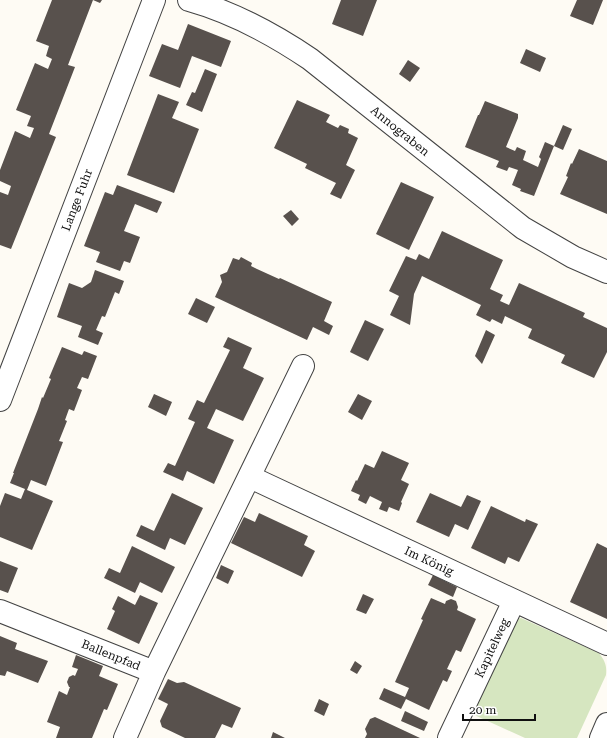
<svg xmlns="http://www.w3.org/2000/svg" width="607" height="738" viewBox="0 0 607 738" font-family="'Roboto Serif',serif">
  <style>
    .green { fill: #d6e6c0 }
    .building { fill: #58514d }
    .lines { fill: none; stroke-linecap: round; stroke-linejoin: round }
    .minor-casing { stroke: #434343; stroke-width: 24 }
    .minor { stroke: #fff; stroke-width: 22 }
    .labels { text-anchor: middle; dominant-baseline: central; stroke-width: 4; stroke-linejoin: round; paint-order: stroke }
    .street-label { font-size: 12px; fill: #101010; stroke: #fff }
  </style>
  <rect width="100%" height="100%" fill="#fefbf4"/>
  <!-- green -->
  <path class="green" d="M521 618 599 653C605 661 607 666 606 675L577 738H525L470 713 515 619Z"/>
  <!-- building -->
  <path class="building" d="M52 0H102L100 3 93 0 68 65 75 67 49 134 56 137 11 249 0 245V192L8 195 11 186 0 181V170L15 131 30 138 34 128 27 126 31 116 16 110 35 63 48 69 52 59 46 56 49 46 36 41Z
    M341 0H377L363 36 332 24Z
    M577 0H603L593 25 570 16Z
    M188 24 231 41 221 67 192 56 180 88 149 76 162 44 178 50Z
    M526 49 546 58 540 72 520 63Z
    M408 60 420 68 410 82 399 74Z
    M205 69 217 74 202 112 186 105 192 92 195 93Z
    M158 94 179 102 172 118 199 129 174 193 127 175Z
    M297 100 330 115 326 122 338 128 340 125 349 129 348 133 358 138 346 165 355 170 341 199 330 194 336 183 305 168 307 164 274 148Z
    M485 101 518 114V118L506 147 515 151 517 147 526 151 523 160 538 167 541 159 539 157 545 142 554 146 534 196 520 191 521 189 512 185 518 170 509 167 507 171 496 167 499 161 465 147 478 115H479Z
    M563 125 572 129 563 150 554 146Z
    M579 149 607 161V214L560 194 568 177 566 176 571 163 572 164Z
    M401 182 434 197 409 250 376 234Z
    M117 185 162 202 157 213 135 204 124 231 140 237 130 263 124 261 120 271 96 262 100 252 84 246 105 192 113 195Z
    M291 210 299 219 292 226 283 216Z
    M442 231 503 260 490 289 503 295 500 301 509 305 519 283 585 313 583 317 607 328V352L594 378 561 363 565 355 528 338 532 329 505 316 502 324 492 319 490 322 476 315 481 305 422 276 414 294 410 325 390 315 399 296 389 291 406 256 416 260 419 254 429 259Z
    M241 257 252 263 251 266 257 269 279 279 280 278 332 302 324 321 333 326 329 335 313 327 307 340 215 297 222 282 220 275 227 272 233 258 239 260Z
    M95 270 124 281 119 294 115 292 105 317 102 316 96 330 103 333 98 345 78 337 82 326 57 317 69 283 82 288 91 282Z
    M196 298 215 307 207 323 188 314Z
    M365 320 384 329 368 361 350 352Z
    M486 330 495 335 482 364 475 356Z
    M228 337 252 348 243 368 264 378 243 421 216 409 207 428 234 440 214 484 187 471 183 481 163 472 168 463 175 466 195 422 188 419 197 400 204 403 230 350 223 347Z
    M62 347 82 355 84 351 97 356 88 379 82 377 77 388 82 390 74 411 69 409 65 420 67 421 59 441 63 442 46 486 31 480 27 490 53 501 32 550 0 537V506L5 493 21 499 25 489 10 483 14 473H13L38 409 42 397 43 398 51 379 49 378Z
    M154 394 172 402 166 416 148 407Z
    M358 394 372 401 362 420 348 412Z
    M382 451 409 463 401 480 409 484 401 502 402 503 399 511 389 507 387 512 379 509 382 502 370 496 366 504 358 500 360 495 351 491 356 480 357 481 365 464 374 468Z
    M172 493 203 508 185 545 170 538 165 550 136 536 141 525 154 531Z
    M430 493 461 507 467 495 481 501 468 530 455 524 449 537 416 522Z
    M491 506 525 522 526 519 538 524 519 562 508 557 505 564 471 548Z
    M259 513 308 536 304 545 315 551 302 577 231 543 244 517 255 522Z
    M597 543 607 548V619L570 602Z
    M132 546 175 567 162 593 140 582 135 593 104 578 109 568 120 573Z
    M0 561 18 568 8 593 0 590Z
    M221 565 234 571 228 584 216 578Z
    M433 575 457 587 453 597 428 585Z
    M363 594 374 599 366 614 356 610Z
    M140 595 158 603 139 644 107 629 115 611 112 609 118 596 135 605Z
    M431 598 445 604 446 601 451 599 456 601 458 607 457 610 476 619 461 652 456 650 447 669 452 671 447 682 443 680 429 710 406 699 401 709 379 699 384 688 405 697 409 688 395 682 423 620 421 619Z
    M0 636 17 643 15 649 48 661 38 683 7 671 5 676 0 675Z
    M76 655 103 666 99 676 118 684 107 710 104 709 92 738H56L60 727 47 722 59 691 67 695 70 687H69L67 682 69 677 73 675 75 676 78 669 72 667Z
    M355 661 362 666 357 674 350 670Z
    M168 679 177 683 184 682 241 708 232 728 222 724 215 738H185L162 727 160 721 168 704 158 699Z
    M319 699 329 704 324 716 314 711Z
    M405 711 428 722 424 731 401 721Z
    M375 717 420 738H365L367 734 365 729 370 719Z
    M273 732 285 738H271Z"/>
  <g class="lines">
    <!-- minor casing -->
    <g class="minor-casing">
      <path id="minor" d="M189 0C232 12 273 34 310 59L523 228 573 257 607 272
        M0 400 154 0
        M250 477 607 644
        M0 611 154 672 125 738
        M154 672 303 366
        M449 738 514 601
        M601 738 607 724"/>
    </g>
    <!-- minor -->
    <use href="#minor" class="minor"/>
  </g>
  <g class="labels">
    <!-- street labels -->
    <g class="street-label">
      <text transform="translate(400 131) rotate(39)">Annograben</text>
      <text transform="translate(77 200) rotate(-69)">Lange Fuhr</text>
      <text transform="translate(429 561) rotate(25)">Im König</text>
      <text transform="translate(492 648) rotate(-65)">Kapitelweg</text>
      <text transform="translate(111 655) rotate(22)">Ballenpfad</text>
    </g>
  </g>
  <!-- scale -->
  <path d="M463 714v6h72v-6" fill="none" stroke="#101010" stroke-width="2"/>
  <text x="469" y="714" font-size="12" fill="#101010" stroke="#ffffff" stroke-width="3" paint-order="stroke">20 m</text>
</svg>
